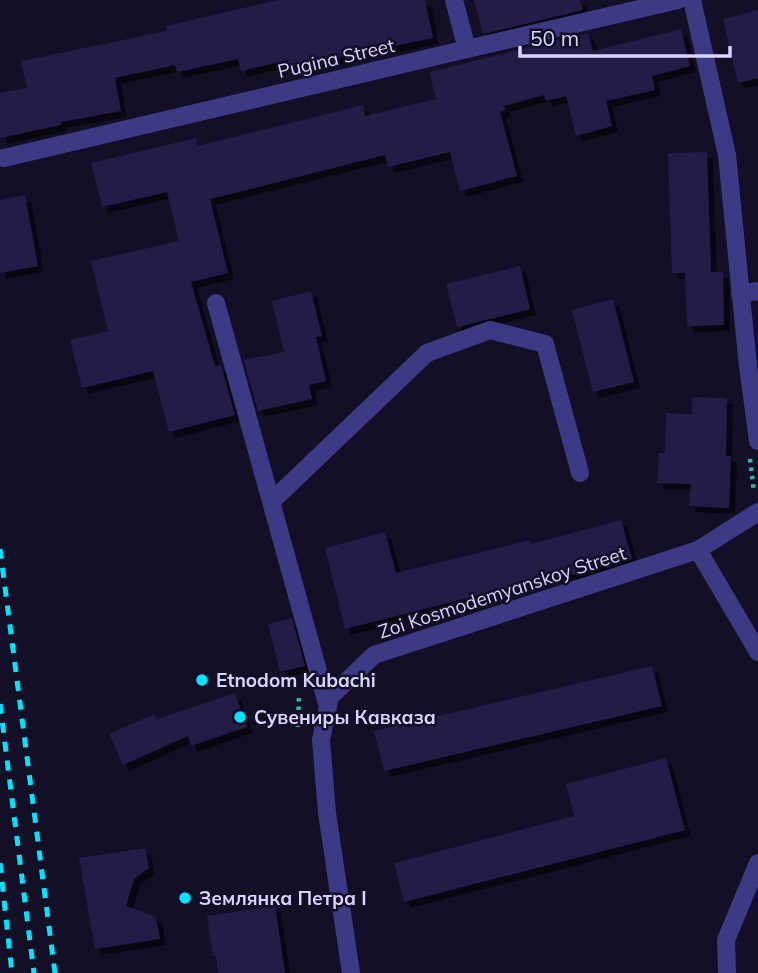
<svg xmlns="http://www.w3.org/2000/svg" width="758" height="973" viewBox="0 0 758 973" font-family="Mulish,sans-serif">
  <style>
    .building { fill: #241b47; filter: url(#shadow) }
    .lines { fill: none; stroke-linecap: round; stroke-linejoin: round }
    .path { stroke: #2fb8b0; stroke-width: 4.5; stroke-dasharray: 3.5 5; stroke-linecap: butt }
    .service { stroke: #3d3a85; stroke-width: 18 }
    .minor { stroke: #3d3a85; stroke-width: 18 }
    .tertiary { stroke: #3d3a85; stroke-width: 18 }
    .rail { stroke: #00e5ff; stroke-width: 5; stroke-dasharray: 10 9; stroke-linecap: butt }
    .poi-dot { fill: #00e5ff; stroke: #130f26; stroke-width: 2.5 }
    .labels { text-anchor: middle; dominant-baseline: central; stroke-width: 5; stroke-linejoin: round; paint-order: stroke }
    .street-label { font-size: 19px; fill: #d9d4ff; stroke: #130f26 }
    .poi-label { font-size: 19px; font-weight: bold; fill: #d9d4ff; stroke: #130f26; text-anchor: start }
  </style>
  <defs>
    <filter id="shadow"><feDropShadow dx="6" dy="6" stdDeviation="0" flood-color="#0009"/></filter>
  </defs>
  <rect width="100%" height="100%" fill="#130f26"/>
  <!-- building -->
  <path class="building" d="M277 0H425L433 38 289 68 288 60 241 71 238 59 177 72 175 65 115 78 121 111 61 122V125L0 138V93L27 88 21 61 167 31 166 26Z
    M474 0H580L583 10 483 34Z
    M758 10V78L738 83 723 19Z
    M681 29 690 66 652 76 655 90 606 101 612 126 576 136 566 96 546 101 544 95 504 106 505 110 500 112 517 176 460 191 450 152 388 167 385 155 210 199 228 273 191 282 215 366 221 365 235 415 169 432 153 371 82 388 70 340 108 331 91 261 179 241 167 192 102 207 91 163 196 138 197 146 363 105 365 116 436 99 429 72 588 33 593 51Z
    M707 152 711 272H723L724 325 687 326 685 273H672L668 153Z
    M25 195 38 266 0 273V200Z
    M520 266 530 309 457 327 446 284Z
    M311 291 322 336 316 337 326 381 309 385 312 399 258 411 244 360 284 352 272 301Z
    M613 299 634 382 593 392 572 310Z
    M692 397 727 398 726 456H731L729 508 689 506 691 484 657 483 659 453H665L666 413 692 414Z
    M621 520 632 559 571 575 570 572 345 629 325 548 385 532 396 573 530 540 531 544Z
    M292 618 305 666 280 672 268 624Z
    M652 666 662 706 384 771 374 731Z
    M235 693 247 727 191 746 188 736 123 765 109 734 154 714 157 719Z
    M666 758 685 830 404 902 394 863 574 816 566 784Z
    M145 848 149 868 134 879 126 906 156 917 160 939 95 949 79 858Z
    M275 906 285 973H218L216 956H213L207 916Z"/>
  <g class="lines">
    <!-- path -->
    <path class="path" d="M750 459 754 492
      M298 727 299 694"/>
    <!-- service -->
    <path class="service" d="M698 550 758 652
      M727 973 726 940 758 863"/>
    <!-- minor -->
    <path class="minor" d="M4 158 467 49
      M740 294 758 291
      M216 303 328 707
      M272 501 427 353 490 330 545 344 580 473"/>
    <!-- tertiary -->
    <path class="tertiary" d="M454 0 467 49 678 0
      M692 0 727 155 748 366 758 441
      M351 973 327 813 321 740 330 697 374 655 698 550 758 512"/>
    <!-- rail -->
    <path class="rail" d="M0 549 55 973
      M0 704 34 973
      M0 863 12 973"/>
  </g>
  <!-- markers -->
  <g class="poi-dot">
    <circle cx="202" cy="680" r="7"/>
    <circle cx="240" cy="717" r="7"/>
    <circle cx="185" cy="898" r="7"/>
  </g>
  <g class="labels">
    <!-- street labels -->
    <g class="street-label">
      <text transform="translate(336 58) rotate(-13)">Pugina Street</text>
      <text transform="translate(502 592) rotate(-18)">Zoi Kosmodemyanskoy Street</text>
    </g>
    <!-- poi labels -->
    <g class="poi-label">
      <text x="216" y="680">Etnodom Kubachi</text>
      <text x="254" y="717">Сувениры Кавказа</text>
      <text x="199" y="898">Землянка Петра I</text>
    </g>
  </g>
  <!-- scale -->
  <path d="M520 46v10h210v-10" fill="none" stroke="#d9d4ff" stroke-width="3.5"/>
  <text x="530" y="46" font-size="21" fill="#d9d4ff" stroke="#130f26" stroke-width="5" paint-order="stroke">50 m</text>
</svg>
